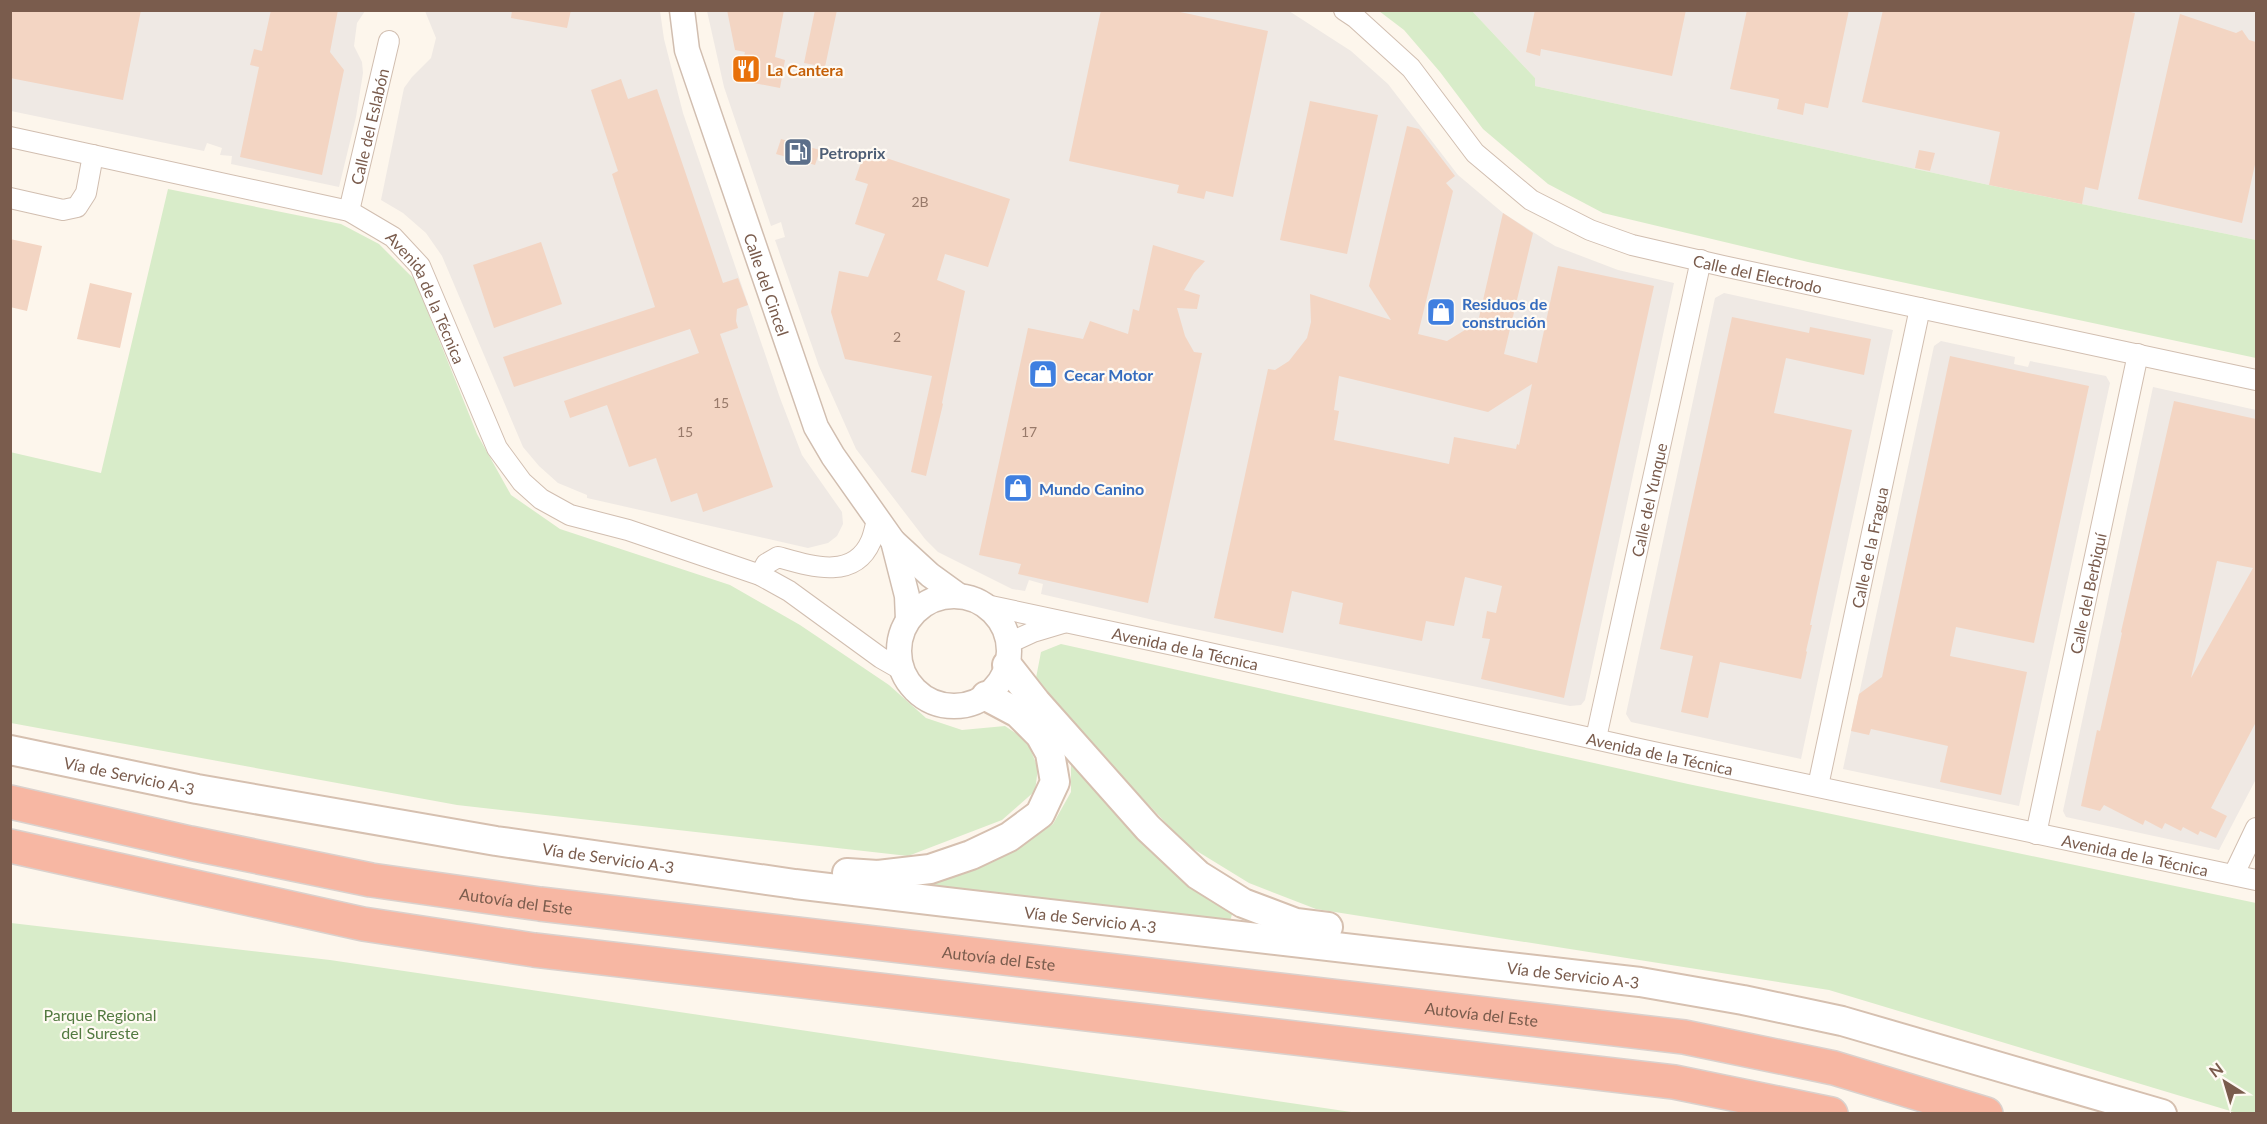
<svg xmlns="http://www.w3.org/2000/svg" width="2267" height="1124" viewBox="0 0 2267 1124" font-family="Lato,sans-serif">
  <style>
    .industrial { fill: #efe9e4 }
    .green { fill: #d8ecc9 }
    .building { fill: #f3d5c3; fill-rule: evenodd }
    .lines { fill: none; stroke-linecap: round; stroke-linejoin: round }
    .minor-casing { stroke: #d1beb0; stroke-width: 22 }
    .tertiary-casing { stroke: #d1beb0; stroke-width: 27 }
    .secondary-casing { stroke: #d6c0b0; stroke-width: 32 }
    .motorway-casing { stroke: #dad1cd; stroke-width: 36 }
    .minor { stroke: #fff; stroke-width: 20 }
    .tertiary { stroke: #fff; stroke-width: 24 }
    .secondary { stroke: #fff; stroke-width: 28 }
    .motorway { stroke: #f7b7a3; stroke-width: 33 }
    .labels { text-anchor: middle; dominant-baseline: central; stroke-width: 4.5; stroke-linejoin: round; paint-order: stroke }
    .number-label { font-size: 14px; fill: #987a6a }
    .food-label { font-size: 16px; font-weight: bold; fill: #c56008; stroke: #fffaf3; text-anchor: start }
    .street-label { font-size: 16px; fill: #7a5c4d; stroke: #fffaf3 }
    .service-label { font-size: 16px; font-weight: bold; fill: #4e5e75; stroke: #fffaf3; text-anchor: start }
    .shop-label { font-size: 16px; font-weight: bold; fill: #366cbe; stroke: #fffaf3; text-anchor: start }
    .park-label { font-size: 16px; fill: #537a41; stroke: #fffaf3 }
  </style>
  <rect width="100%" height="100%" fill="#fdf6ec"/>
  <!-- industrial -->
  <path class="industrial" d="M11 11H365L357 23 354 46 362 62 363 73 356 117 339 187 231 164 232 156 220 155 222 148 207 143 204 151 11 111Z
    M425 11H660L664 39 683 113 780 398 802 455 842 512 843 524 837 536 828 543 808 548 587 498V495L558 483 539 466 523 447 442 256 426 233 403 213 381 200 404 88 412 77 431 58 436 38Z
    M707 11H1289L1351 51 1388 84 1458 175 1503 213 1555 246 1618 270 1674 283 1585 700 1581 705 1570 706 1175 625 1041 594 1043 584 1029 580 1025 591 1012 589 938 552 925 539 856 449 819 366 775 240 785 237 781 222 771 226 724 87Z
    M1472 11H2256V240L1989 185 1535 86V78Z
    M1724 293 1893 330 1801 759 1631 722 1626 714 1715 298Z
    M1941 341 2015 357 2014 364 2028 367 2030 361 2106 376 2110 383 2019 806 1843 769 1934 346Z
    M2153 387 2256 410V779L2219 850 2066 817 2063 811Z"/>
  <!-- green -->
  <path class="green" d="M1379 11H1472L1535 78V86L1989 185 2256 240V358L1808 262 1603 213 1548 184 1483 129 1440 72 1404 30Z
    M168 189 341 224 379 244 415 280 477 434 511 495 560 529 730 585 800 625 889 685 926 718 962 730 1005 726 1027 741 1038 768 1035 791 1002 820 908 856 457 805 11 723 10 452 101 473Z
    M1061 644 1688 784 2256 903V1113H2237L1829 990 1316 909 1249 883 1187 845 1086 739 1036 678 1041 652Z
    M1071 763 1172 869 1233 911 1230 921 933 889 934 879 1011 853 1053 824 1071 792Z
    M11 923 330 960 1358 1113H11Z"/>
  <!-- building -->
  <path class="building" d="M10 10H141L123 100 10 78Z
    M271 10H338L330 52 344 70 322 175 240 157 259 67 250 65 254 49 262 51Z
    M512 10H571L567 28 511 18Z
    M727 10H784L775 57 785 60 780 88 738 80 745 52 735 50Z
    M815 10H837L825 67 804 63Z
    M1101 10H1171L1268 31 1233 197 1206 191 1204 199 1177 193 1179 185 1069 161Z
    M1535 10H1686L1672 76 1541 49 1540 56 1526 52Z
    M1747 10H1849L1828 108 1805 103 1803 115 1777 109 1779 99 1730 89Z
    M1883 10H2122L2135 13 2098 190 2085 187 2082 204 1989 185 2000 132 1862 102Z
    M2180 14 2236 33 2242 30 2249 40 2256 42V160L2242 223 2138 199Z
    M621 79 628 99 657 89 723 283 738 278 748 305 737 309 736 321 738 328 720 334 773 487 703 512 697 493 671 502 656 458 629 467 607 405 570 418 564 401 699 353 690 329 514 387 503 357 655 307 612 174 618 171 591 90Z
    M1310 101 1378 115 1347 254 1280 240Z
    M1407 126 1419 129 1455 176 1446 183 1453 191 1418 334 1447 341 1478 322 1503 213 1533 233 1504 354 1537 363 1558 266 1654 286 1564 698 1481 679 1490 639 1482 638 1487 611 1496 613 1502 586 1465 577 1454 626 1426 621 1422 641 1339 624 1343 603 1292 591 1283 633 1214 618 1268 369 1275 370 1289 361 1307 338 1311 322 1310 294 1391 320 1369 286ZM1339 376 1488 412 1532 384 1519 445 1517 444 1516 449 1454 437 1449 464 1334 440 1339 411 1334 410Z
    M781 139 820 150 815 165 776 154Z
    M1919 150 1935 153 1930 171 1915 168Z
    M865 151 1010 199 988 267 945 254 937 280 965 291 942 403 943 404 926 476 911 472 932 376 845 359 831 312 839 271 868 277 885 234 855 224 868 184 855 180Z
    M10 239 42 246 27 311 10 307Z
    M541 242 562 304 494 328 473 265Z
    M1153 245 1205 261 1194 273 1184 290 1200 295 1197 309 1177 308 1185 336 1194 352 1202 353 1148 603 1018 574 1021 564 979 555 1028 328 1083 339 1090 321 1128 334 1133 309 1139 311Z
    M90 283 132 293 120 348 77 339Z
    M1732 317 1809 333 1810 327 1871 339 1864 375 1786 358 1774 413 1852 430 1810 625H1812L1806 651 1807 652 1801 679 1720 662 1708 718 1681 712 1693 656 1660 649Z
    M1950 356 2089 386 2034 643 1956 627 1950 656 2027 672 2001 795 1940 782 1948 746 1871 729 1869 735 1851 731 1859 694 1882 677Z
    M2174 401 2256 419V722L2211 808 2227 816 2216 838 2200 831 2198 835 2183 827 2181 831 2165 823 2162 829 2145 820 2143 825 2104 805 2100 811 2081 806 2097 730 2100 731 2122 633 2121 632ZM2217 561 2253 568 2191 678Z"/>
  <g class="lines">
    <!-- minor casing -->
    <g class="minor-casing">
      <g id="minor">
        <path id="s1" d="M1344 10 1356 18 1411 68 1475 153 1531 200 1590 230 1632 245 1723 266 2256 380"/>
        <path id="s2" d="M10 137 349 211 393 237 420 266 497 448 522 482 541 499 570 515 628 530 760 575 789 591 881 658 902 670"/>
        <path d="M10 198 63 210 77 207 86 193 93 155"/>
        <path id="s3" d="M349 211 389 41"/>
        <path d="M760 575 766 564 778 557C810 566 854 581 871 541 874 534 875 526 878 518"/>
        <path id="s4" d="M986 605 1178 646 1644 750 2256 880"/>
        <path d="M1009 643 1033 632 1063 623"/>
        <path id="s5" d="M1596 738 1701 260"/>
        <path id="s6" d="M1818 786 1920 308"/>
        <path id="s7" d="M2036 834 2138 354"/>
        <path d="M2234 874 2256 828"/>
      </g>
    </g>
    <!-- tertiary casing -->
    <g class="tertiary-casing">
      <g id="tertiary">
        <path id="s8" d="M682 10 687 50 816 427 833 456 893 541 930 575 959 596"/>
        <path d="M893 541 907 596 908 620"/>
        <circle cx="954" cy="651" r="55"/>
      </g>
    </g>
    <!-- secondary casing -->
    <g class="secondary-casing">
      <g id="secondary">
        <path d="M1007 665 1036 702 1148 828 1198 875 1243 903 1296 923 1328 927"/>
        <path id="s9" d="M10 750 197 789 496 841 795 884 946 902 1640 982 1743 1000 1842 1021 2162 1114"/>
        <path d="M847 873 878 875 930 869 971 855 1009 837 1040 814 1055 782 1050 753 1040 735 1018 713 986 696"/>
      </g>
    </g>
    <!-- motorway casing -->
    <g class="motorway-casing">
      <g id="motorway">
        <path id="s10" d="M10 802 190 843 371 880 540 904 1684 1037 1834 1068 1986 1114"/>
        <path d="M10 846 363 924 534 950 1674 1082 1831 1114"/>
      </g>
    </g>
    <!-- minor -->
    <use href="#minor" class="minor"/>
    <!-- tertiary -->
    <use href="#tertiary" class="tertiary"/>
    <!-- secondary -->
    <use href="#secondary" class="secondary"/>
    <!-- motorway -->
    <use href="#motorway" class="motorway"/>
  </g>
  <!-- icons -->
  <defs>
    <g id="restaurant-square" transform="scale(1.5)"><rect x="-9" y="-9" width="18" height="18" rx="4" fill="#e8710a" stroke="#fffaf3"/><path d="M-5-6h1v4h1v-4h1v4h1v-4h1v5L-1.5 .5V6h-2V.5L-5-1ZM5-6V6H3V1.5H1.5Q1.5-4 5-6Z" fill="#fff"/></g>
    <g id="fuel-square" transform="scale(1.5)"><rect x="-9" y="-9" width="18" height="18" rx="4" fill="#5c6f8a" stroke="#fffaf3"/><path d="M-5.5-6h7V0h2V4h1.3V-2.5L3-4.5l.8-.8L6-3V5H2.5V1h-1V6h-7ZM-4.2-4.7v3.2H.2V-4.7Z" fill="#fff"/></g>
    <g id="shop-square" transform="scale(1.5)"><rect x="-9" y="-9" width="18" height="18" rx="4" fill="#3f7fe0" stroke="#fffaf3"/><path d="M-5-2.5h2.3a2.7 3.5 0 0 1 5.4 0H5L5.5 6h-11ZM-1.5-2.5h3a1.5 2.3 0 0 0-3 0Z" fill="#fff"/></g>
  </defs>
  <g fill-rule="evenodd">
    <use href="#restaurant-square" x="746" y="69"/>
    <use href="#fuel-square" x="798" y="152"/>
    <use href="#shop-square" x="1441" y="312"/>
    <use href="#shop-square" x="1043" y="374"/>
    <use href="#shop-square" x="1018" y="488"/>
  </g>
  <g class="labels">
    <!-- number labels -->
    <g class="number-label">
      <text x="920" y="201">2B</text>
      <text x="897" y="336">2</text>
      <text x="721" y="402">15</text>
      <text x="685" y="431">15</text>
      <text x="1029" y="431">17</text>
    </g>
    <!-- food labels -->
    <g class="food-label">
      <text x="767" y="69">La Cantera</text>
    </g>
    <!-- street labels -->
    <g class="street-label">
      <text stroke="none"><textPath href="#s3" startOffset="87">Calle del Eslabón</textPath></text>
      <text stroke="none"><textPath href="#s1" startOffset="508">Calle del Electrodo</textPath></text>
      <text stroke="none"><textPath href="#s8" startOffset="288">Calle del Cincel</textPath></text>
      <text stroke="none"><textPath href="#s2" startOffset="468">Avenida de la Técnica</textPath></text>
      <text stroke="none"><textPath href="#s5" startOffset="244">Calle del Yunque</textPath></text>
      <text stroke="none"><textPath href="#s6" startOffset="244">Calle de la Fragua</textPath></text>
      <text stroke="none"><textPath href="#s7" startOffset="246">Calle del Berbiquí</textPath></text>
      <text stroke="none"><textPath href="#s4" startOffset="204">Avenida de la Técnica</textPath></text>
      <text stroke="none"><textPath href="#s4" startOffset="690">Avenida de la Técnica</textPath></text>
      <text stroke="none"><textPath href="#s9" startOffset="122">Vía de Servicio A-3</textPath></text>
      <text stroke="none"><textPath href="#s4" startOffset="1176">Avenida de la Técnica</textPath></text>
      <text stroke="none"><textPath href="#s9" startOffset="608">Vía de Servicio A-3</textPath></text>
      <text stroke="none"><textPath href="#s10" startOffset="516">Autovía del Este</textPath></text>
      <text stroke="none"><textPath href="#s9" startOffset="1094">Vía de Servicio A-3</textPath></text>
      <text stroke="none"><textPath href="#s10" startOffset="1002">Autovía del Este</textPath></text>
      <text stroke="none"><textPath href="#s9" startOffset="1580">Vía de Servicio A-3</textPath></text>
      <text stroke="none"><textPath href="#s10" startOffset="1488">Autovía del Este</textPath></text>
    </g>
    <!-- service labels -->
    <g class="service-label">
      <text x="819" y="152">Petroprix</text>
    </g>
    <!-- shop labels -->
    <g class="shop-label">
      <text x="1462" y="303">Residuos de<tspan x="1462" dy="18">construción</tspan></text>
      <text x="1064" y="374">Cecar Motor</text>
      <text x="1039" y="488">Mundo Canino</text>
    </g>
    <!-- park labels -->
    <g class="park-label">
      <text x="100" y="1014">Parque Regional<tspan x="100" dy="18">del Sureste</tspan></text>
    </g>
  </g>
  <!-- border -->
  <rect width="2267" height="1124" fill="none" stroke="#7a5c4d" stroke-width="24"/>
  <!-- north arrow -->
  <g transform="translate(2225 1082) rotate(323)" stroke="#fffaf3" stroke-width="4.5" paint-order="stroke">
  <path d="M0-4.5L10 22L0 15L-10 22Z" fill="#7a5c4d"/>
  <text y="-9" font-size="16" font-weight="bold" text-anchor="middle" fill="#7a5c4d">N</text>
  </g>
</svg>
